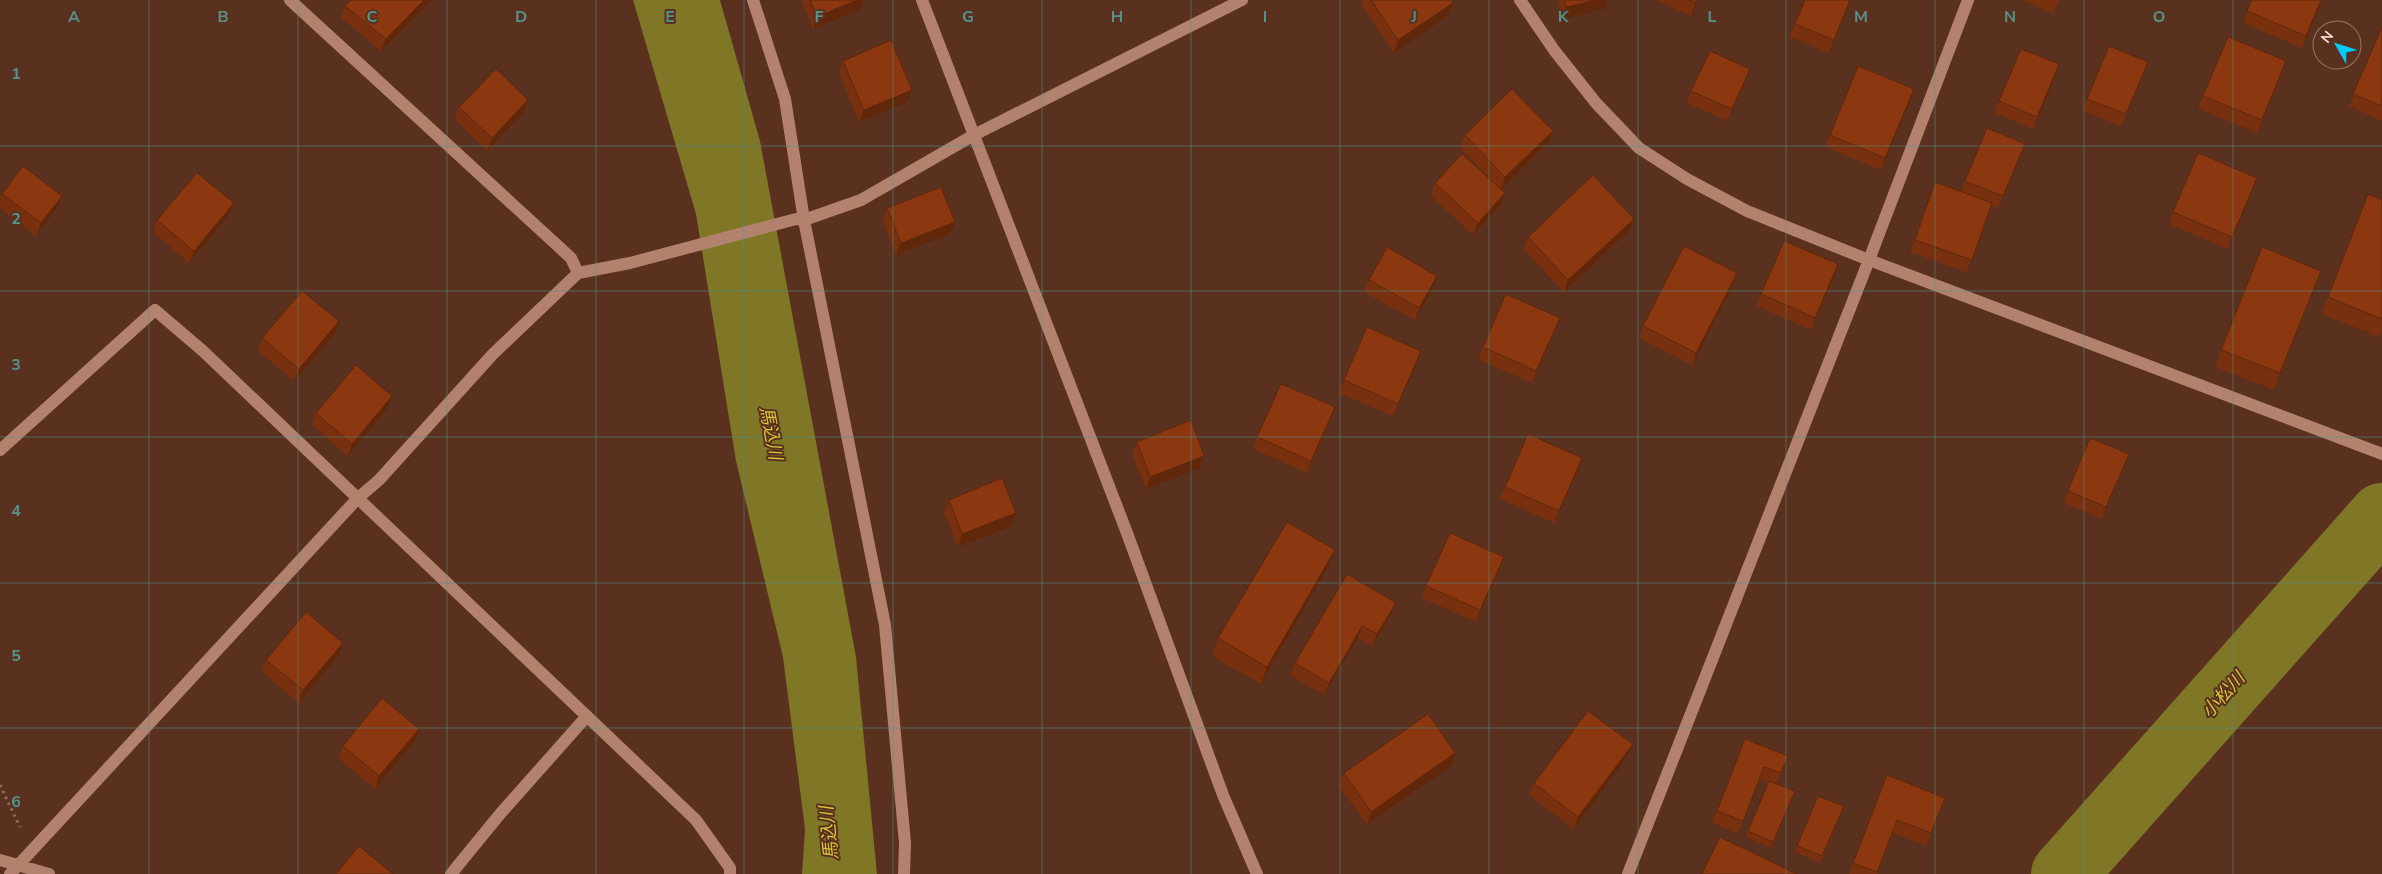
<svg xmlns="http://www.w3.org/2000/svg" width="2382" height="874" viewBox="0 0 2382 874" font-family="'Nunito Sans','Noto Sans JP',sans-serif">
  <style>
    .water { fill: #7f7626 }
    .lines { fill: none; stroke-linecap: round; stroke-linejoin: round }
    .river { stroke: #7f7626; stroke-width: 66 }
    .path { stroke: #8f6a5b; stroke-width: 3; stroke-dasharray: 2.5 4; stroke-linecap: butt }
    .minor { stroke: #b3826f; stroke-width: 12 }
    .wall { fill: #78300e }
    .shaded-wall { fill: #61270b }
    .building { fill: #8b3810; stroke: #61270b }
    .grid { fill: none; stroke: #54948b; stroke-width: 1; stroke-opacity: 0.55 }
    .labels { text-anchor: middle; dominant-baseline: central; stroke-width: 4; stroke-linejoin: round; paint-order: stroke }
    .water-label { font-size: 18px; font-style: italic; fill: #d8c73a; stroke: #5a301f }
    .grid-label { font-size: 16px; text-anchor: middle; font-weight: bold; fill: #54948b; stroke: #5a301f; stroke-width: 4; stroke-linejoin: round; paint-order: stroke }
  </style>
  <rect width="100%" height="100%" fill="#5a301f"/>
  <!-- water -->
  <path class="water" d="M633 0H720L760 141 856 657 877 874H802L805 829 783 657 736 461 696 214Z"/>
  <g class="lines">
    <!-- river -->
    <path class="river" d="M2064 874 2382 516"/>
    <!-- path -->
    <path class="path" d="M0 785 20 827"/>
    <!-- minor -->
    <path class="minor" d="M290 0 571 258 578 273
      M753 0 785 99 804 220 885 625 905 843 904 874
      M922 0 1127 533 1223 795 1257 874
      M1520 0 1554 50 1596 103 1639 148 1687 179 1747 211 1869 260 2382 454
      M0 450 155 310 203 351 696 820 730 868V874
      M0 860 49 874
      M10 874 358 498 379 480 493 354 578 273 630 263 796 219 804 220 861 200 974 135 1242 0
      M451 874 500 814 587 716
      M1628 874 1869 260 1968 0"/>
  </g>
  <!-- wall -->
  <path class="wall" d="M432 0 381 51 341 18 345 6Z
    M801 0H864L861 9 813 29Z
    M1363 0H1451L1449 15 1394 53 1361 4Z
    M1557 0H1608L1604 9 1562 19Z
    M1656 0H1698L1691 16Z
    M1851 0 1829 53 1790 37 1795 24Z
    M2022 0H2059L2053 13Z
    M2252 0H2322L2302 48 2243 23Z
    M2382 27V121L2349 106Z
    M843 61 907 102 859 122 839 73Z
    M2143 74 2121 126 2083 111 2087 99Z
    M2282 74 2257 133 2198 108 2203 96Z
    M2055 77 2033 129 1995 113 1999 101Z
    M1745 82 1727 121 1687 103 1691 91Z
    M1914 89 1881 170 1825 147 1830 135Z
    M528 100 524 112 487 151 455 119 459 107Z
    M1553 131 1548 143 1501 190 1505 193 1500 206 1473 235 1431 196 1435 183 1500 189 1460 148 1465 135Z
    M2025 144 1998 208 1991 205 1967 272 1910 252 1935 182 1960 192 1965 181Z
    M2257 178 2228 249 2169 224 2173 212Z
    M2 194 62 196 57 208 36 236 0 208V198Z
    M2382 200V331L2380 337 2321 314 2328 297Z
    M887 208 950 234 896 255 883 221Z
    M229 215 189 263 153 232 157 220Z
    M1629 231 1564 292 1523 249 1528 237Z
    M1838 264 1834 277 1811 330 1757 306 1761 294Z
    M2321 271 2274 390 2215 367 2221 350Z
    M1369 280 1433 288 1415 320 1364 292Z
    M1733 285 1692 365 1639 338 1643 326Z
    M1560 318 1555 330 1532 383 1478 359 1483 347Z
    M339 321 335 334 294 381 258 351 262 338Z
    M1417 363 1393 416 1339 393 1344 380Z
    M392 396 388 408 348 456 312 425 316 413Z
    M1330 420 1307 473 1253 449 1257 437Z
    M1137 442 1204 456 1200 468 1146 489 1132 454Z
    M2124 466 2102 519 2064 503 2068 491Z
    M1578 470 1554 523 1500 499 1505 487Z
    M949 500 1012 526 958 547 944 512Z
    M1328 567 1261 684 1212 656 1218 638Z
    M1500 569 1476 622 1422 598 1426 586Z
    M1396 603 1391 615 1372 646 1358 638 1324 695 1290 675 1295 663Z
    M339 655 299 703 262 672 266 660Z
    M1745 739 1783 768 1777 784 1792 798 1771 848 1746 837 1769 782 1760 779 1738 833 1712 823Z
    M415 741 375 789 338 758 343 746Z
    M1455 753 1451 766 1367 825 1339 786 1344 773Z
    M1628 756 1574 829 1529 795 1534 783Z
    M1887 775 1945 798 1926 845 1893 833 1877 874H1849Z
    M1841 813 1820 863 1795 852 1797 846Z"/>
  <!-- shaded-wall -->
  <path class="shaded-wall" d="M424 0H432L381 51 386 39Z
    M857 0H864L861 9 813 29 817 17Z
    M1596 0H1608L1604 9 1562 19 1566 7Z
    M1697 0H1698L1691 16 1695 3Z
    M1850 0H1851L1829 53 1834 40Z
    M2321 0H2322L2302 48 2306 36Z
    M1453 3 1449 15 1394 53 1398 40Z
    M2286 61 2282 74 2257 133 2262 120Z
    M2059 64 2055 77 2033 129 2037 117Z
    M1750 69 1745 82 1727 121 1732 109Z
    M1914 89 1910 102 1881 170 1885 158Z
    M912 90 907 102 859 122 864 110Z
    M528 100 524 112 487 151 492 138Z
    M1553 131 1548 143 1501 190 1505 177Z
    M2257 178 2253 190 2228 249 2232 237Z
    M1505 193 1500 206 1473 235 1478 223Z
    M62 196 57 208 36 236 41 223Z
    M234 203 229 215 189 263 194 251Z
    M1634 219 1629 231 1564 292 1568 280Z
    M955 222 950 234 896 255 901 243Z
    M1838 264 1834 277 1811 330 1815 318Z
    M2321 271 2314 288 2274 390 2280 373Z
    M1737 273 1733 285 1692 365 1696 353Z
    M1437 276 1433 288 1415 320 1419 308Z
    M1560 318 1555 330 1532 383 1536 371Z
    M339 321 335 334 294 381 299 369Z
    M1421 351 1417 363 1393 416 1398 404Z
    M392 396 388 408 348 456 352 444Z
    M1335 407 1330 420 1307 473 1311 461Z
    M2129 454 2124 466 2102 519 2106 507Z
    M1204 456 1200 468 1146 489 1150 477Z
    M1582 458 1578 470 1554 523 1559 511Z
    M1016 513 1012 526 958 547 962 534Z
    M1335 550 1328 567 1261 684 1267 667Z
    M1504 557 1500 569 1476 622 1480 610Z
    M1396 603 1391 615 1372 646 1377 634Z
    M1362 626 1358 638 1324 695 1329 683Z
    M343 643 339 655 299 703 303 690Z
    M419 729 415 741 375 789 379 776Z
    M1633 744 1628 756 1574 829 1578 817Z
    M1455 753 1451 766 1367 825 1371 812Z"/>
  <!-- building -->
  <path class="building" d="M351 0H424L386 39 345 6Z
    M810 0H857L817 17Z
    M1371 0H1451L1453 3 1398 40Z
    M1564 0H1596L1566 7Z
    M1688 0H1697L1695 3Z
    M1805 0H1850L1834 40 1795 24Z
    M2252 0H2321L2306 36 2247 11Z
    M2382 27V106L2353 94Z
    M2228 37 2286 61 2262 120 2203 96Z
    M891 40 912 90 864 110 843 61Z
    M2109 46 2148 62 2126 114 2087 99Z
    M2021 49 2059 64 2037 117 1999 101Z
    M1710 51 1750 69 1732 109 1691 91Z
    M1858 66 1914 89 1885 158 1830 135Z
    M496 69 528 100 492 138 459 107Z
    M1512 89 1553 131 1505 177 1465 135Z
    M1987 128 2025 144 2003 196 1965 181Z
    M2198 153 2257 178 2232 237 2173 212Z
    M1462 154 1505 193 1478 223 1435 183Z
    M23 166 62 196 41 223 2 194Z
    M197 173 234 203 194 251 157 220Z
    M1593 175 1634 219 1568 280 1528 237Z
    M1935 182 1992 203 1972 260 1915 240Z
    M941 187 955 222 901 243 887 208Z
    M2368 194 2382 200V319L2328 297Z
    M1784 241 1838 264 1815 318 1761 294Z
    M1684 246 1737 273 1696 353 1643 326Z
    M1387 247 1437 276 1419 308 1369 280Z
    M2262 247 2321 271 2280 373 2221 350Z
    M302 291 339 321 299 369 262 338Z
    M1506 294 1560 318 1536 371 1483 347Z
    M1367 327 1421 351 1398 404 1344 380Z
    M356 365 392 396 352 444 316 413Z
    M1281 384 1335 407 1311 461 1257 437Z
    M1191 420 1204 456 1150 477 1137 442Z
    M1528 434 1582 458 1559 511 1505 487Z
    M2090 438 2129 454 2106 507 2068 491Z
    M1002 478 1016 513 962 534 949 500Z
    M1287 522 1335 550 1267 667 1218 638Z
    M1450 533 1504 557 1480 610 1426 586Z
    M1347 574 1396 603 1377 634 1362 626 1329 683 1295 663Z
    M306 612 343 643 303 690 266 660Z
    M382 698 419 729 379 776 343 746Z
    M1588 711 1633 744 1578 817 1534 783Z
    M1428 714 1455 753 1371 812 1344 773Z
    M1745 739 1788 756 1781 773 1764 767 1743 821 1717 811Z
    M1887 775 1945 798 1931 833 1897 820 1877 872 1853 863Z
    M1769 781 1795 791 1773 842 1748 831Z
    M1818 796 1844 806 1822 856 1797 846Z
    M1720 837 1797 874H1702Z
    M359 846 393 874H336Z"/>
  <!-- grid -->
  <path class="grid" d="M149 0V874M298 0V874M447 0V874M596 0V874M744 0V874M893 0V874M1042 0V874M1191 0V874M1340 0V874M1489 0V874M1638 0V874M1786 0V874M1935 0V874M2084 0V874M2233 0V874M0 146H2382M0 291H2382M0 437H2382M0 583H2382M0 728H2382"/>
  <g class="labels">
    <!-- water labels -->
    <g class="water-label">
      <text transform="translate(771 433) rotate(79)">馬込川</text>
      <text transform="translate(2223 695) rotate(-48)">小松川</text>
      <text transform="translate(829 833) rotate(-96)">馬込川</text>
    </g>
  </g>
  <g class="grid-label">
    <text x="74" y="22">A</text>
    <text x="223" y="22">B</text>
    <text x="372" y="22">C</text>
    <text x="521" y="22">D</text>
    <text x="670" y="22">E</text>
    <text x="819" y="22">F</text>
    <text x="968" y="22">G</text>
    <text x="1117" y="22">H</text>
    <text x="1265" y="22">I</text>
    <text x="1414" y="22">J</text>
    <text x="1563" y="22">K</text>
    <text x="1712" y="22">L</text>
    <text x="1861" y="22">M</text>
    <text x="2010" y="22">N</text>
    <text x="2159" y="22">O</text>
    <text x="16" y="79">1</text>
    <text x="16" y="224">2</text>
    <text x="16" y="370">3</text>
    <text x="16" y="516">4</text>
    <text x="16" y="661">5</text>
    <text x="16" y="807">6</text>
  </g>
  <!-- north arrow -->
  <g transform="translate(2337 45) rotate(309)"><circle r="24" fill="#5a301f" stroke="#987466"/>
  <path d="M0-4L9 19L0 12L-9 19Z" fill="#03cbf9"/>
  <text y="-8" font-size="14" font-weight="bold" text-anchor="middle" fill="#f6dbd0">N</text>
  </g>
</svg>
